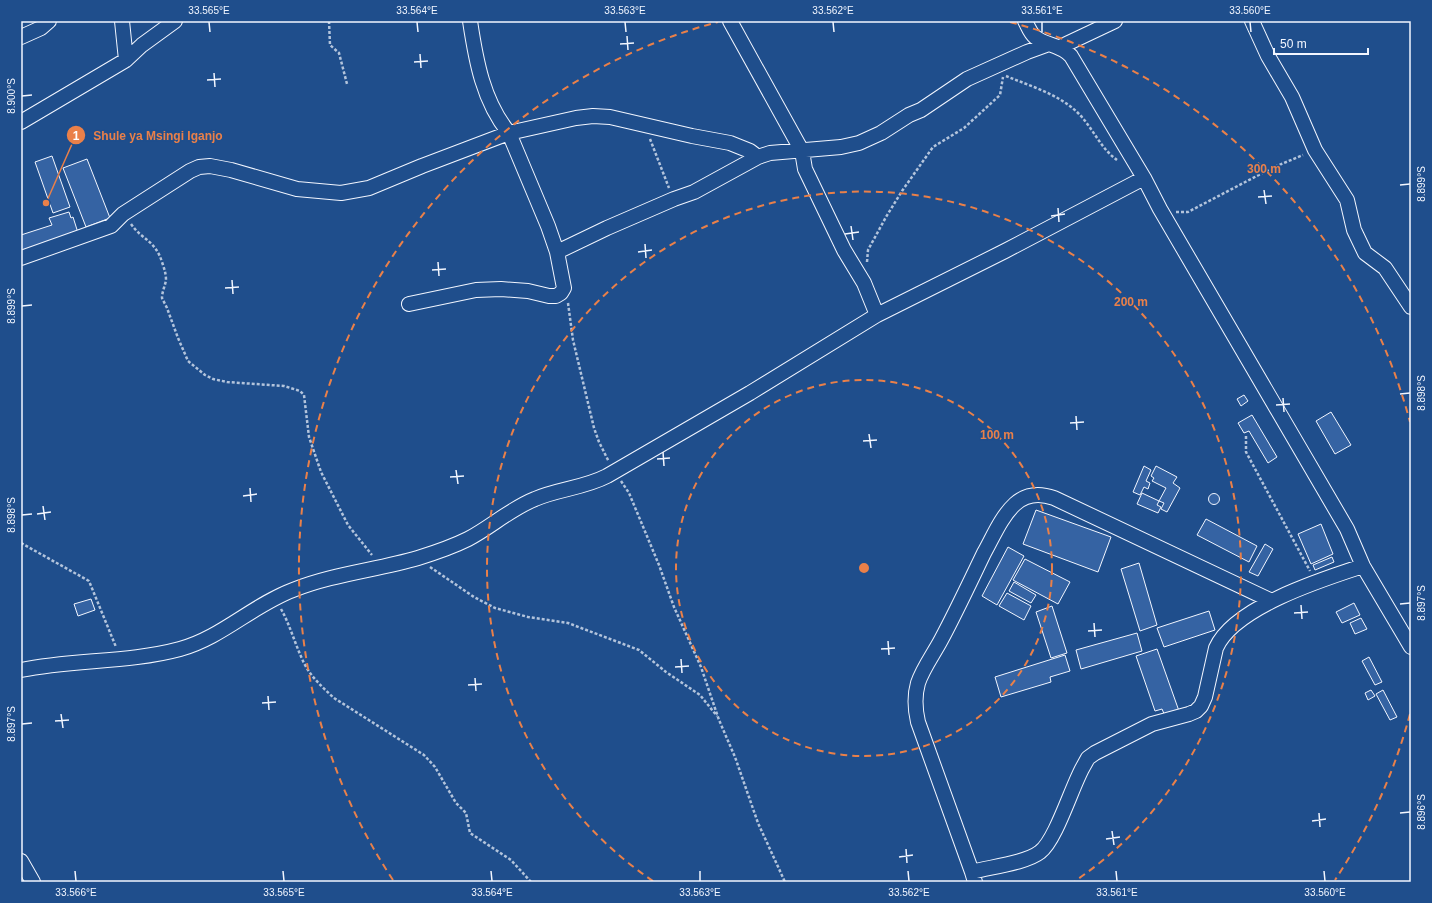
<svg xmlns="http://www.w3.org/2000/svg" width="1432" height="903" viewBox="0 0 1432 903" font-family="Helvetica,sans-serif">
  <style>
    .building { fill: #3563a3; stroke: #f2f6ff }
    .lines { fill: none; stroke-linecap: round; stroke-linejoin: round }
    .minor-casing { stroke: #f2f6ff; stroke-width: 16 }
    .path { stroke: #b3c4dc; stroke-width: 2.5; stroke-dasharray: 3 2; stroke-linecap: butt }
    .minor { stroke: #1f4e8c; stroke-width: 14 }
    .ticks { fill: none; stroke: #f2f6ff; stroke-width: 1.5 }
    .ring { fill: none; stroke: #ea8049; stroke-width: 2; stroke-dasharray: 7 5 }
    .centre { fill: #ea8049; stroke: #1f4e8c; stroke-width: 2 }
    .ring-label { font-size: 12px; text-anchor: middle; font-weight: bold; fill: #ea8049; stroke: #1f4e8c; stroke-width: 3; stroke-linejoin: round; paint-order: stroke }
    .leader { fill: none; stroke: #ea8049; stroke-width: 1.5 }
    .callout-dot { fill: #ea8049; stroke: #1f4e8c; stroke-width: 1.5 }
    .mark-label { font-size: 12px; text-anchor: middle; font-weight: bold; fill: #fff }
    .callout-label { font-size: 12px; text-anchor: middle; font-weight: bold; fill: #ea8049; stroke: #1f4e8c; stroke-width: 3; stroke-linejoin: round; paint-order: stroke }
    .neatline { fill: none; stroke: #f2f6ff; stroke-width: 1.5 }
    .ticks-label { font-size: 10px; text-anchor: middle; fill: #f2f6ff }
  </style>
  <rect width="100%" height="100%" fill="#1f4e8c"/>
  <!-- building -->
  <path class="building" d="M52 156 70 207 53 213 35 162Z
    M87 159 110 218 86 227 63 168Z
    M69 212 71 218 73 217 79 236 21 255V235L52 225 49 218Z
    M1244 395 1248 401 1241 406 1237 399Z
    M1331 412 1351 445 1335 454 1316 421Z
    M1252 415 1277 457 1268 463 1249 431 1244 433 1238 423Z
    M1144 466 1151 470 1146 481 1150 483 1148 489 1144 487 1140 495 1133 492Z
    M1156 466 1177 477 1173 483 1180 488 1167 512 1161 509 1164 503 1159 501 1166 488 1152 481 1154 478 1151 476Z
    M1142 493 1159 501 1157 505 1161 507 1158 513 1137 504Z
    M1208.5 499a5.5 5.5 0 1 1 11 0a5.5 5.5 0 1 1-11 0Z
    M1036 510 1111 537 1098 572 1023 544Z
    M1206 519 1257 546 1249 562 1197 535Z
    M1321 524 1333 554 1311 564 1298 534Z
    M1265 544 1273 549 1258 576 1249 572Z
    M1008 547 1024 556 997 605 982 596Z
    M1332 557 1334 562 1315 570 1313 565Z
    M1025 559 1070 582 1058 604 1013 580Z
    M1139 563 1157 625 1140 631 1121 569Z
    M1014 582 1036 595 1031 603 1009 591Z
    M1007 593 1031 606 1024 620 999 606Z
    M91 599 95 610 78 616 74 604Z
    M1354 603 1360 615 1342 623 1336 612Z
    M1052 606 1067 653 1051 658 1036 612Z
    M1209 611 1215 630 1164 647 1157 628Z
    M1361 618 1367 629 1355 634 1350 623Z
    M1137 633 1142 651 1081 669 1076 650Z
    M1157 649 1179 711 1165 716 1162 709 1155 711 1136 656Z
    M1065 655 1070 671 1050 677 1051 682 1001 697 995 677Z
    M1369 657 1382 682 1375 685 1362 661Z
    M1371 690 1375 696 1368 700 1365 693Z
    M1383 690 1397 717 1390 720 1376 694Z"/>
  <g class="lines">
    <!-- minor casing -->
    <g class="minor-casing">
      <path id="minor" d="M122 21 126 60
        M470 21C476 61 483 101 509 133L576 118 593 116 610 117 692 136 730 143 750 151 758 157 770 153 841 147 859 143 881 133 909 115 921 110 967 79 1027 52 1049 44
        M730 21 802 151 805 169 844 250 864 283 877 315
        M1025 21C1028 26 1030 33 1035 37 1046 46 1060 44 1071 56L1144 178 1160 209 1347 529 1363 566 1411 647
        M1252 21 1268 56 1292 97 1315 150 1347 200 1354 230 1365 253 1385 268 1411 307
        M21 37 41 28 49 21
        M1060 47 1115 21
        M21 122 126 60 142 45 175 21
        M557 252 607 228 674 199 694 192 758 157
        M21 258 111 226 123 214 190 171 199 167 210 166 231 170 297 189 341 193 369 188 422 166 509 133 548 226 557 252 564 288 561 293 556 296H549L528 291 501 289 476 290 409 304
        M21 670C73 659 128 663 180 649 221 638 253 605 293 590 333 574 377 570 418 558 434 553 452 547 468 539 491 527 510 509 535 499 558 489 584 488 607 476L750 393 877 315 1005 251 1144 178
        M21 861 33 882
        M972 872C990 867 1026 863 1040 852 1056 840 1072 786 1083 767L1088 758 1095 753 1152 724 1189 714 1196 711 1201 706 1205 697 1216 648C1234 607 1323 579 1363 566
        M975 882 972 872 918 722C915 709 914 697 918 683 923 668 933 655 941 640 956 612 970 582 984 553 993 537 1001 517 1015 504 1026 494 1040 493 1054 498L1272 601"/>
    </g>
    <!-- path -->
    <path class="path" d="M329 21 330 45 339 53 347 84
      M1006 76C1030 86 1058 94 1077 112 1092 126 1100 148 1117 160
      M650 139 669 188
      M1176 212H1188L1272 168 1303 155
      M131 224C142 240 155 240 162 262 164 268 166 273 166 280 165 286 162 292 162 298L167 308 178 338 188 361 205 375 213 379 227 382 284 386 300 391 304 395 309 437 321 472 348 525 372 555
      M867 262 868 250 886 217 902 191 933 147 964 128 1000 95 1003 77
      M568 303 573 340 594 428 599 442 609 462
      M1246 436V452L1310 571
      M621 481 629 493 659 565 674 607 701 667 719 720 735 757 758 823 785 882
      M21 543 89 581 116 647
      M430 567 474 597 495 608 528 617 568 623 639 650 666 672 700 695 717 716
      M281 609C290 625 295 644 303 661 310 676 322 687 334 698L424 755 435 767 456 803 466 813 470 833 511 860 531 882"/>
    <!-- minor -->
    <use href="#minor" class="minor"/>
  </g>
  <!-- ticks -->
  <path class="ticks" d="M209 22 210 32M417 22 418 32M625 22 626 32M833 22 834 32M1042 22V32M1250 22 1251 32M627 36 628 50M620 44 634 43M420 54 421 68M414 62 428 61M214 73 215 87M207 80 221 79M22 96 32 95M1400 185 1410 184M1264 190 1266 204M1258 197 1272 196M1058 208 1059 222M1051 216 1065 214M851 226 853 240M845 234 859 232M645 244 646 258M638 252 652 250M438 262 439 276M432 270 446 269M232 280 233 294M225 288 239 287M22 306 32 305M1400 394 1410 393M1283 398 1284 412M1276 405 1290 404M1076 416 1077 430M1070 423 1084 422M869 434 871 448M863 441 877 440M663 452 664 466M657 459 670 458M456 470 458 484M450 477 464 476M250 488 251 502M243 496 257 494M43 506 45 520M37 514 51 512M22 515 32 514M1400 604 1410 603M1301 605 1302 619M1294 613 1308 612M1094 623 1095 637M1088 631 1102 630M888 641 889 655M881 649 895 648M681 659 682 673M675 667 689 666M475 678 476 691M468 685 482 684M268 696 269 710M262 703 276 702M61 714 63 728M55 721 69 720M22 724 32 723M1319 813 1320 827M1400 813 1410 812M1312 821 1326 819M1112 831 1114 845M1106 839 1120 837M906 849 907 863M899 857 913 855M75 871 76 881M283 871 284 881M491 871 492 881M700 871V881M908 871 909 881M1116 871 1117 881M1324 871 1325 881"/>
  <!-- distance rings -->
  <g class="ring">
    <circle cx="864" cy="568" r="188"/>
    <path d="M653 881A377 377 0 1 1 1075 881"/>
    <path d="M1410 714A565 565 0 0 1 1335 880M393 880A565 565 0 0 1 718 22M1010 22A565 565 0 0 1 1410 422"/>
  </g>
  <circle cx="864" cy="568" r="6" class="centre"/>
  <g class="ring-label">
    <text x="1264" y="173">300 m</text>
    <text x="1131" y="306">200 m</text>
    <text x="997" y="439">100 m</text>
  </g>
  <!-- callouts -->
  <path class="leader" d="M46 203L76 135"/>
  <g class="callout-dot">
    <circle cx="46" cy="203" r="4"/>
    <circle cx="76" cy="135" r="10"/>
  </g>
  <g class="mark-label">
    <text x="76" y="140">1</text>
  </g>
  <g class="callout-label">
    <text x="158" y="140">Shule ya Msingi Iganjo</text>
  </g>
  <!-- border -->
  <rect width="1432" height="903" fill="none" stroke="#1f4e8c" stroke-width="44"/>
  <!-- scale -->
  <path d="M1274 48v6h94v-6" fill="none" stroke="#f2f6ff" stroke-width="2"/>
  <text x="1280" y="48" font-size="12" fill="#f2f6ff" stroke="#1f4e8c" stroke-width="3" paint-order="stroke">50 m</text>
  <rect x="22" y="22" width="1388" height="859" class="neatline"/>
  <g class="ticks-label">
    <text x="209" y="14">33.565°E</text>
    <text x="417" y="14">33.564°E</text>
    <text x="625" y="14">33.563°E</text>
    <text x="833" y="14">33.562°E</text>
    <text x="1042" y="14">33.561°E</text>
    <text x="1250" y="14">33.560°E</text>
    <text transform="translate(11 96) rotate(-90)" y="4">8.900°S</text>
    <text transform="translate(1421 184) rotate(-90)" y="4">8.899°S</text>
    <text transform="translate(11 306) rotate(-90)" y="4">8.899°S</text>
    <text transform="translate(1421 393) rotate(-90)" y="4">8.898°S</text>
    <text transform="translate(11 515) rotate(-90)" y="4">8.898°S</text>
    <text transform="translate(1421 603) rotate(-90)" y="4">8.897°S</text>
    <text transform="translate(11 724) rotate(-90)" y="4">8.897°S</text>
    <text transform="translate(1421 812) rotate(-90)" y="4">8.896°S</text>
    <text x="76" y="896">33.566°E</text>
    <text x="284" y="896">33.565°E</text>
    <text x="492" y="896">33.564°E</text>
    <text x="700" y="896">33.563°E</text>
    <text x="909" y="896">33.562°E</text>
    <text x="1117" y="896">33.561°E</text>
    <text x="1325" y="896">33.560°E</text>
  </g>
</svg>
